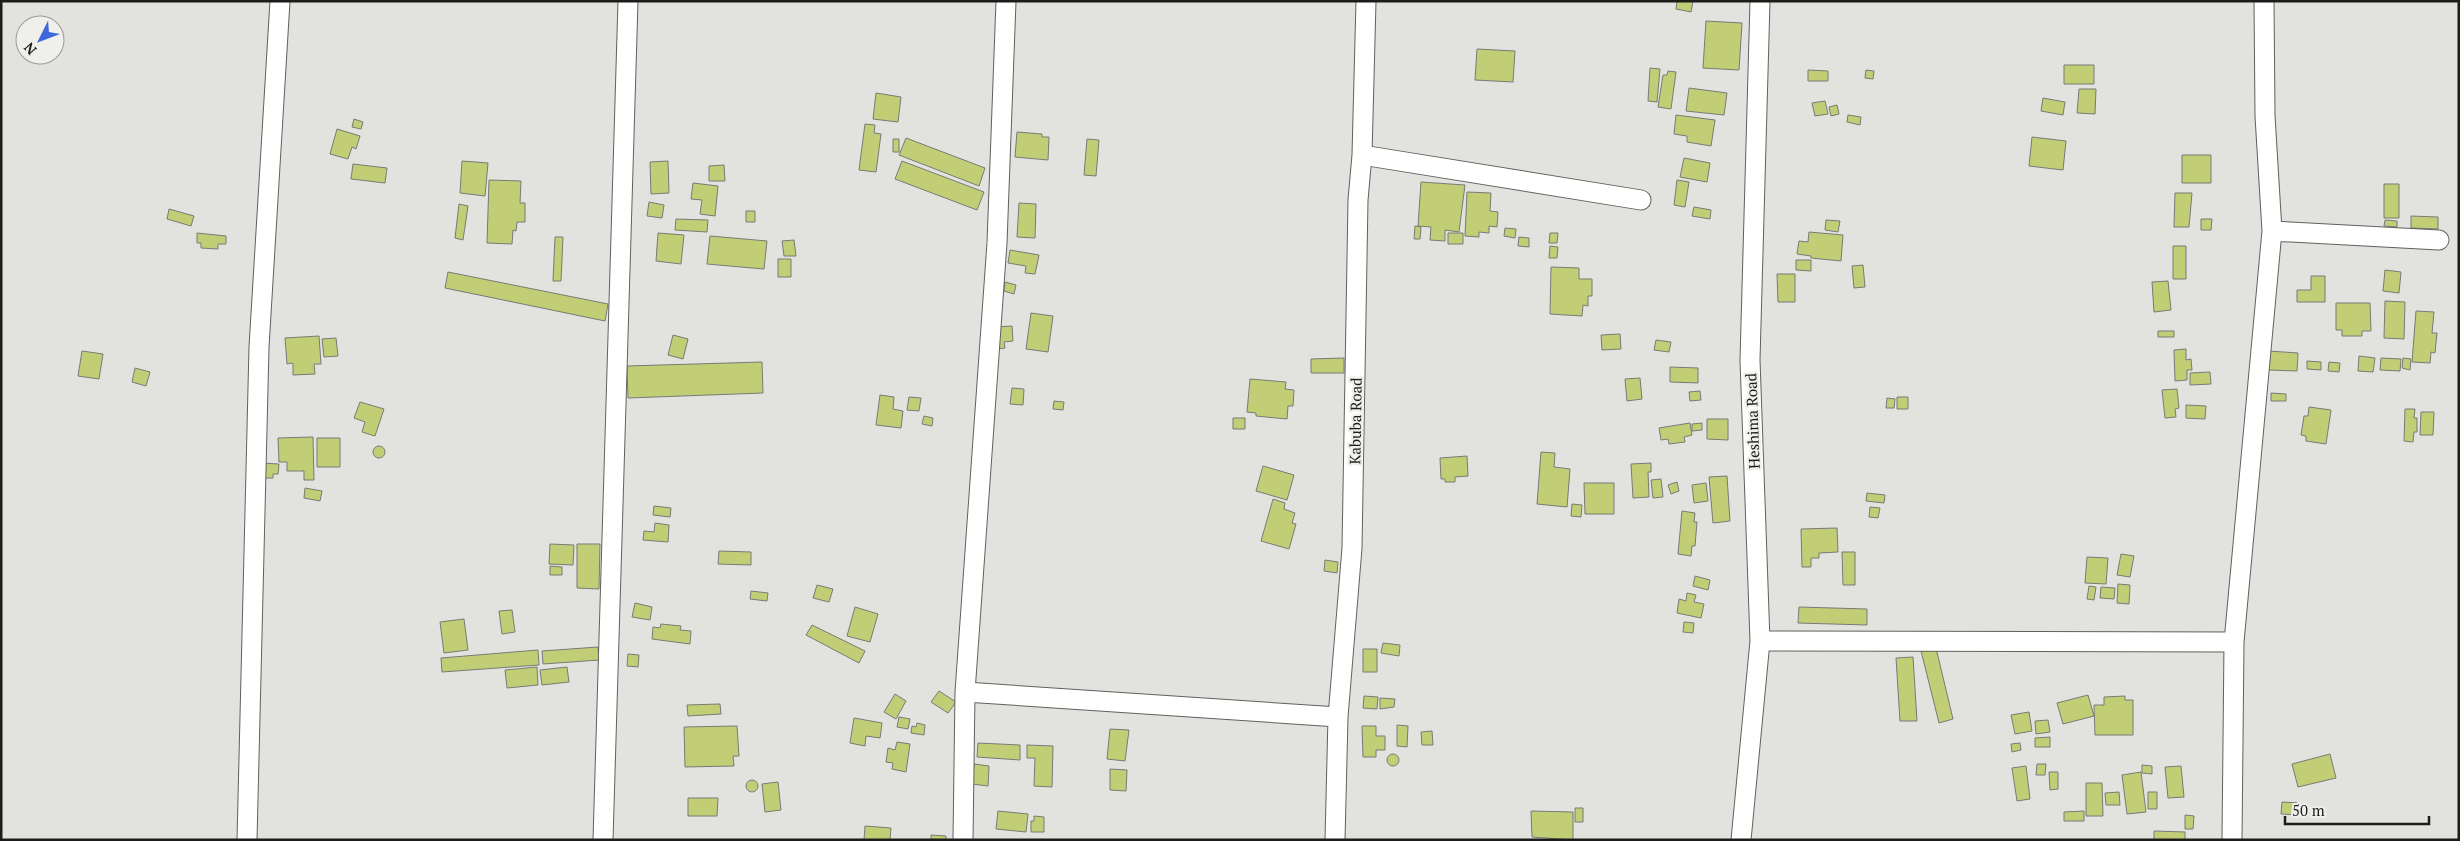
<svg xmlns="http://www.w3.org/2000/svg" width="2460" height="841" viewBox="0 0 2460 841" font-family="'PT Serif',serif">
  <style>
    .building { fill: #c2ce76; stroke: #797a76 }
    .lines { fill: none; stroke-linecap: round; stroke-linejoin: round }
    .minor-casing { stroke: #60605d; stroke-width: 21 }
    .minor { stroke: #fff; stroke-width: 19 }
    .labels { text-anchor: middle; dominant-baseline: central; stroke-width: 4.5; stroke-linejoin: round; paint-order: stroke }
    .street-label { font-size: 15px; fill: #1c1c1b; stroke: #eff0eb }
  </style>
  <rect width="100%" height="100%" fill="#e2e2de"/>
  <!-- building -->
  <path class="building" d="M1677 1H1693L1691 12 1676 9Z
    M1706 21 1742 23 1739 70 1703 68Z
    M1477 49 1515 51 1513 82 1475 80Z
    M2064 65H2094V84H2064Z
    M1650 68 1660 69 1657 102 1648 101Z
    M1808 70 1828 71V81H1808Z
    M1866 70 1874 71 1873 79 1865 78Z
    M1668 71 1676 72 1671 109 1658 107 1663 75H1667Z
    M1689 88 1727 93 1724 115 1686 111Z
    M2079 89H2096L2095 114 2077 113Z
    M876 93 901 97 898 122 873 119Z
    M2043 98 2065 102 2063 115 2041 111Z
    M1825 101 1828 114 1815 116 1812 103Z
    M1837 105 1839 114 1831 116 1829 107Z
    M1676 115 1715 120 1711 146 1687 142V136L1674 134Z
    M1848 115 1861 117 1860 125 1847 122Z
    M354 119 363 122 361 129 352 127Z
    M865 124 875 125 874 133 881 134 876 172 859 170Z
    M337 129 360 136 356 149 352 147 348 159 330 154Z
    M1017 132 1042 134V137H1049L1048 160 1015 157Z
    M2032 137 2066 141 2063 170 2029 166Z
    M906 138 985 168 979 186 899 155Z
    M893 139H899V152H893Z
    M1087 139 1099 140 1096 176 1084 175Z
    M2182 155H2211V183H2182Z
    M1684 158 1710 163 1707 182 1680 177Z
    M462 161 488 163 485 196 460 193Z
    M668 161 669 193 651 194 650 162Z
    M902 161 984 192 977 210 895 179Z
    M353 164 387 168 385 183 351 179Z
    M724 165 725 181H709V166Z
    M489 180 521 181 520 203H525V222H517L516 231 513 230 512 244 487 243Z
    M1677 180 1689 182 1685 207 1674 205Z
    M1421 182 1465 185 1459 232 1445 230V241L1430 240 1431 227 1418 226Z
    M693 183 718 186 715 216 700 214 702 200 691 199Z
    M2384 184H2399V218H2384Z
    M1467 192 1491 193 1490 211 1498 212 1497 227 1489 226V233L1479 232V237L1465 236Z
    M2175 193H2192L2189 227H2174Z
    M649 202 664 205 662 218 647 216Z
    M1019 203 1036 204 1035 238 1017 237Z
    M459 204 468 206 463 240 455 238Z
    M1694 207 1711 210 1710 219 1692 216Z
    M169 209 194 216 191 226 167 219Z
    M746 211H755V222H746Z
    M2411 216 2438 217V229L2411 228Z
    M676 219 708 220 707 232 675 230Z
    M2201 219H2212L2211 230H2201Z
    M1826 220 1840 221 1838 232 1825 230Z
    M2385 220 2397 221V227L2384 226Z
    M1415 226 1421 227 1420 239H1414Z
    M1505 228 1516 229 1515 238 1504 236Z
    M1809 232 1843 235 1841 261 1811 258V256L1797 254 1799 241 1808 242Z
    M197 233 226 236V244H218V249L201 248V243H197Z
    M658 233 684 235 681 264 656 261Z
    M1448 233H1463V244H1448Z
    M1550 233H1558L1557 243H1549Z
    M710 236 767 241 764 269 707 264Z
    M555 237H563L561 281H553Z
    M1519 237 1529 238V247L1518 246Z
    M794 240 796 256H784L782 241Z
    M1550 246 1558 247 1557 258H1549Z
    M2173 246H2186V279H2173Z
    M1010 250 1039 255 1035 274 1025 273 1026 266 1008 263Z
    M778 259H791V277H778Z
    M1796 260H1811V271L1796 270Z
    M1863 265 1865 287 1854 288 1852 266Z
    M1551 267 1579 268V279H1592V296H1588V306L1583 305 1582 316 1550 314Z
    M2385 270 2401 272 2399 293 2383 291Z
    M448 272 608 304 605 321 445 288Z
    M1777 274H1795V302H1778Z
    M2311 276H2325V302H2297V290H2311Z
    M2168 281 2171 310 2154 312 2152 282Z
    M1005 282 1016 285 1014 294 1004 291Z
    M2385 301 2405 302 2404 339 2384 338Z
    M2336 303H2370L2371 331H2362V336H2342V330H2336Z
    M2416 311 2434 312 2432 333H2437L2435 353 2431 352 2430 363 2412 362Z
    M1031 313 1053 316 1048 352 1026 349Z
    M1012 326 1013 341 1004 342 1005 348 997 349 996 327Z
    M2158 331H2174V337H2158Z
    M1620 334 1621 349 1602 350 1601 335Z
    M673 335 688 339 683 359 668 355Z
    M319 336 321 364H314L315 374 293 375V363L287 364 285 338Z
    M336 338 338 356 324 357 322 339Z
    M1656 340 1671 342 1669 352 1654 350Z
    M2186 349V360L2191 359 2192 370H2187V380L2175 381 2174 350Z
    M82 351 103 354 99 379 78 376Z
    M2269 351 2298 353 2297 371 2269 370Z
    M2359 356 2375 358 2373 372 2358 371Z
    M1344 358V373H1311V359Z
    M2381 358 2401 359 2400 371 2380 370Z
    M2403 358 2411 359 2410 370 2402 368Z
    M2307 361 2321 362V370L2307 369Z
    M762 362 763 393 628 398 627 366Z
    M2329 362 2340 363 2339 372 2328 371Z
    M1670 367 1698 368V383L1670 382Z
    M135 368 150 372 146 386 132 382Z
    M2210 372 2211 384 2190 385V373Z
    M1640 378 1642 399 1627 401 1625 379Z
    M1250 379 1286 382 1285 389 1294 390 1293 406H1288L1287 419 1256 416V413L1247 412Z
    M1012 388 1024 389 1023 405 1010 404Z
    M2177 389 2179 408 2175 409 2176 417 2165 418 2162 390Z
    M1700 391 1701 400 1690 401 1689 392Z
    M2271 393 2286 394V401H2271Z
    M880 395 894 397 893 409 903 411 901 428 876 425Z
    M909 397 921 398 919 411 907 410Z
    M1897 397H1908V409H1897Z
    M1887 398 1895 399 1894 408H1886Z
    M1054 401 1064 402 1063 410 1053 409Z
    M360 402 384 409 375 436 362 432 365 422 354 418Z
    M2186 405 2206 406 2205 419 2186 418Z
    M2309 407 2331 410 2326 444 2306 441V436L2301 435 2304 416H2308Z
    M2405 409H2415L2414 418H2417V432H2414L2413 442 2404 441Z
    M2421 412H2434L2433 435H2420Z
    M924 416 933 418 932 426 922 424Z
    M1233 418H1245V429H1233Z
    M1707 419H1728V440L1707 439Z
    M1690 423 1692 435 1684 437 1685 442 1669 444 1668 439 1661 440 1659 428Z
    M1702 423V430L1692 431V424Z
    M313 437 314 480H304V471H287V462H279L278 438Z
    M317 438H340V467H317Z
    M373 452a6 6 0 1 1 12 0a6 6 0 1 1-12 0Z
    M1541 452 1555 453 1554 467 1570 469 1567 507 1537 504Z
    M1467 456 1468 476 1455 477V482H1445V479H1441L1440 458Z
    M261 463 279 464 278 474H273V478H260Z
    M1651 463V472H1648L1649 497 1633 498 1631 464Z
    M1263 466 1294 475 1287 500 1256 491Z
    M1727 476 1730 521 1713 523 1709 477Z
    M1661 479 1663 497 1653 498 1651 480Z
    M1677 482 1679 491 1671 494 1668 485Z
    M1584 483H1614V514H1585Z
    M1706 483 1708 501 1694 503 1692 485Z
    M305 488 322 491 320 501 304 498Z
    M1867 493 1885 495 1884 503 1866 501Z
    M1273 499 1285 503 1284 509 1295 513 1292 523 1296 524 1289 549 1261 541Z
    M1572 504 1582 505 1581 517 1571 516Z
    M654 506 671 508 670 517 653 515Z
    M1870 507 1880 508 1878 518 1869 517Z
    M1682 511 1695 513 1694 522H1697L1695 546H1692L1691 556 1678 554Z
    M655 523 669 525 668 542 643 540 644 531 654 532Z
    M1837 528 1838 552 1819 553V558H1811V567H1802L1801 529Z
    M550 544 574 545 573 565 549 564Z
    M577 544H600L599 589 577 588Z
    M719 551 751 552V565L718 564Z
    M1842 552H1855V585H1843Z
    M2121 554 2134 556 2130 577 2117 575Z
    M2087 557 2108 558 2106 584 2085 583Z
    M1325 560 1338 562 1337 573 1324 571Z
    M550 566 562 567V575H550Z
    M1695 576 1710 580 1708 590 1693 586Z
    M2118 584 2130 585 2129 604 2117 603Z
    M817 585 833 589 829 602 813 598Z
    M2089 586 2096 587 2094 600 2087 599Z
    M2101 587 2115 588 2114 599 2100 598Z
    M751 591 768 593 767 601 750 599Z
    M1687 593 1696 595 1694 602 1704 604 1701 618 1677 613 1679 599 1686 601Z
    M635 603 652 607 650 620 632 617Z
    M855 607 878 614 870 642 847 636Z
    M1799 607 1867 609V625L1798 623Z
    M512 610 515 632 502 634 499 611Z
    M464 619 468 650 444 653 440 622Z
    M1684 622 1694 623 1693 633 1683 632Z
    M661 624 681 626 680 630 691 631 690 644 652 639 653 627 660 628Z
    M812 625 865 651 859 663 806 635Z
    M1383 643 1400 645 1399 656 1381 653Z
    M598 647 599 660 543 664 542 651Z
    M1936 648 1953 719 1939 723 1921 651Z
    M1363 649H1377V672H1363Z
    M538 650 539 665 442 672 441 658Z
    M628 654 639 655 638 667 627 666Z
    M1913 657 1917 721H1900L1896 658Z
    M537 667 538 685 507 688 505 670Z
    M567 667 569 682 542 685 540 670Z
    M939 691 956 702 948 713 931 702Z
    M895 694 906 701 896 719 884 712Z
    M2088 695 2094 716 2063 724 2057 703Z
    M1364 696 1378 697 1377 709 1363 708Z
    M2125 696V700H2133V735H2095L2094 705H2104V697Z
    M1380 698 1395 699 1394 707 1380 709Z
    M720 704 721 714 688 716 687 705Z
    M2029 712 2032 731 2015 734 2011 715Z
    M899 717 910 719 908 729 897 727Z
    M854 718 882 723 880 738 866 736 865 746 850 743Z
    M2048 720 2050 732 2036 734 2035 721Z
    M917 723 925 725 924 735 911 733 912 726 916 727Z
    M1397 725 1408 726 1407 747 1397 746Z
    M737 726 739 756H733L734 766 685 767 684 727Z
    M1362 726H1376V736H1385V750H1376V757H1363Z
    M1110 729 1129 730 1125 761 1107 759Z
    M1432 731 1433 745H1422L1421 732Z
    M2050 737V747H2035V738Z
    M897 742 910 744 906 772 892 769 893 763 886 762 888 748 895 750Z
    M978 743 1020 745V760L977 757Z
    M2020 743 2021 750 2012 752 2011 744Z
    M1027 745 1053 746 1052 787 1034 786 1035 758H1027Z
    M1387 760a6 6 0 1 1 12 0a6 6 0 1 1-12 0Z
    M2330 754 2336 778 2298 787 2292 764Z
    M974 764 989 766 988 786 972 784Z
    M2037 764H2046L2045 775H2036Z
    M2142 765 2152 766V774L2142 773Z
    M2026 766 2030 799 2017 801 2012 768Z
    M2181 766 2184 797 2168 798 2165 767Z
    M1110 769 1127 770 1126 791 1110 790Z
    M2049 772H2058V789L2050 790Z
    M2141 772 2146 812 2127 814 2122 775Z
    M746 786a6 6 0 1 1 12 0a6 6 0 1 1-12 0Z
    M778 782 781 810 765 812 762 784Z
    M2086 783H2102L2103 816H2086Z
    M2119 792 2120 805H2106L2105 793Z
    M2148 792H2157V809H2148Z
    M688 798H718L717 816H688Z
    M2282 802 2301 803 2300 815 2281 814Z
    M1575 808H1583V822H1575Z
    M998 811 1028 814 1026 832 996 829Z
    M1531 811 1573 812V840L1532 837Z
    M2084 811V821H2064V812Z
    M2185 815 2194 816 2193 829H2185Z
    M1034 816 1044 817V832H1031V821H1034Z
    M865 826 891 828 890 840H864Z
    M2154 831 2185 832V840H2154Z
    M931 835 946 836V840H931Z"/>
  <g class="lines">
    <!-- minor casing -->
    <g class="minor-casing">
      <path id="minor" d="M1362 155 1641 200
        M2272 231 2439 240
        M1760 641 2234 642
        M965 692 1338 717
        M247 840 259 347 280 1
        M603 840 628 1
        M963 840 965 692 997 243 1006 1
        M1335 840 1338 717 1352 548 1358 200 1362 155 1366 1
        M1741 840 1760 641 1750 360 1760 1
        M2232 840 2234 642 2272 231 2265 116 2264 1"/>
    </g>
    <!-- minor -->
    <use href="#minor" class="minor"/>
  </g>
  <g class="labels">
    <!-- street labels -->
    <g class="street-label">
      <text transform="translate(1355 421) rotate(-89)">Kabuba Road</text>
      <text transform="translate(1752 421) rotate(-92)">Heshima Road</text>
    </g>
  </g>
  <!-- border -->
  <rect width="2460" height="841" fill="none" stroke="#1c1c1b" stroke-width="5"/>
  <!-- north arrow -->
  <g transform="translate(40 40) rotate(228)"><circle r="24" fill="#eff0eb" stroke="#9b9b98"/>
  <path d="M0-4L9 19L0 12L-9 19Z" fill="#3f69da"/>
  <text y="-8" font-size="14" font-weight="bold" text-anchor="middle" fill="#1c1c1b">N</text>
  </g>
  <!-- scale -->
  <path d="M2285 816v8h144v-8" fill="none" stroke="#1c1c1b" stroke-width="2.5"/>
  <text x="2292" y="816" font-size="15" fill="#1c1c1b" stroke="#eff0eb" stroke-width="4" paint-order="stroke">50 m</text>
</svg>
